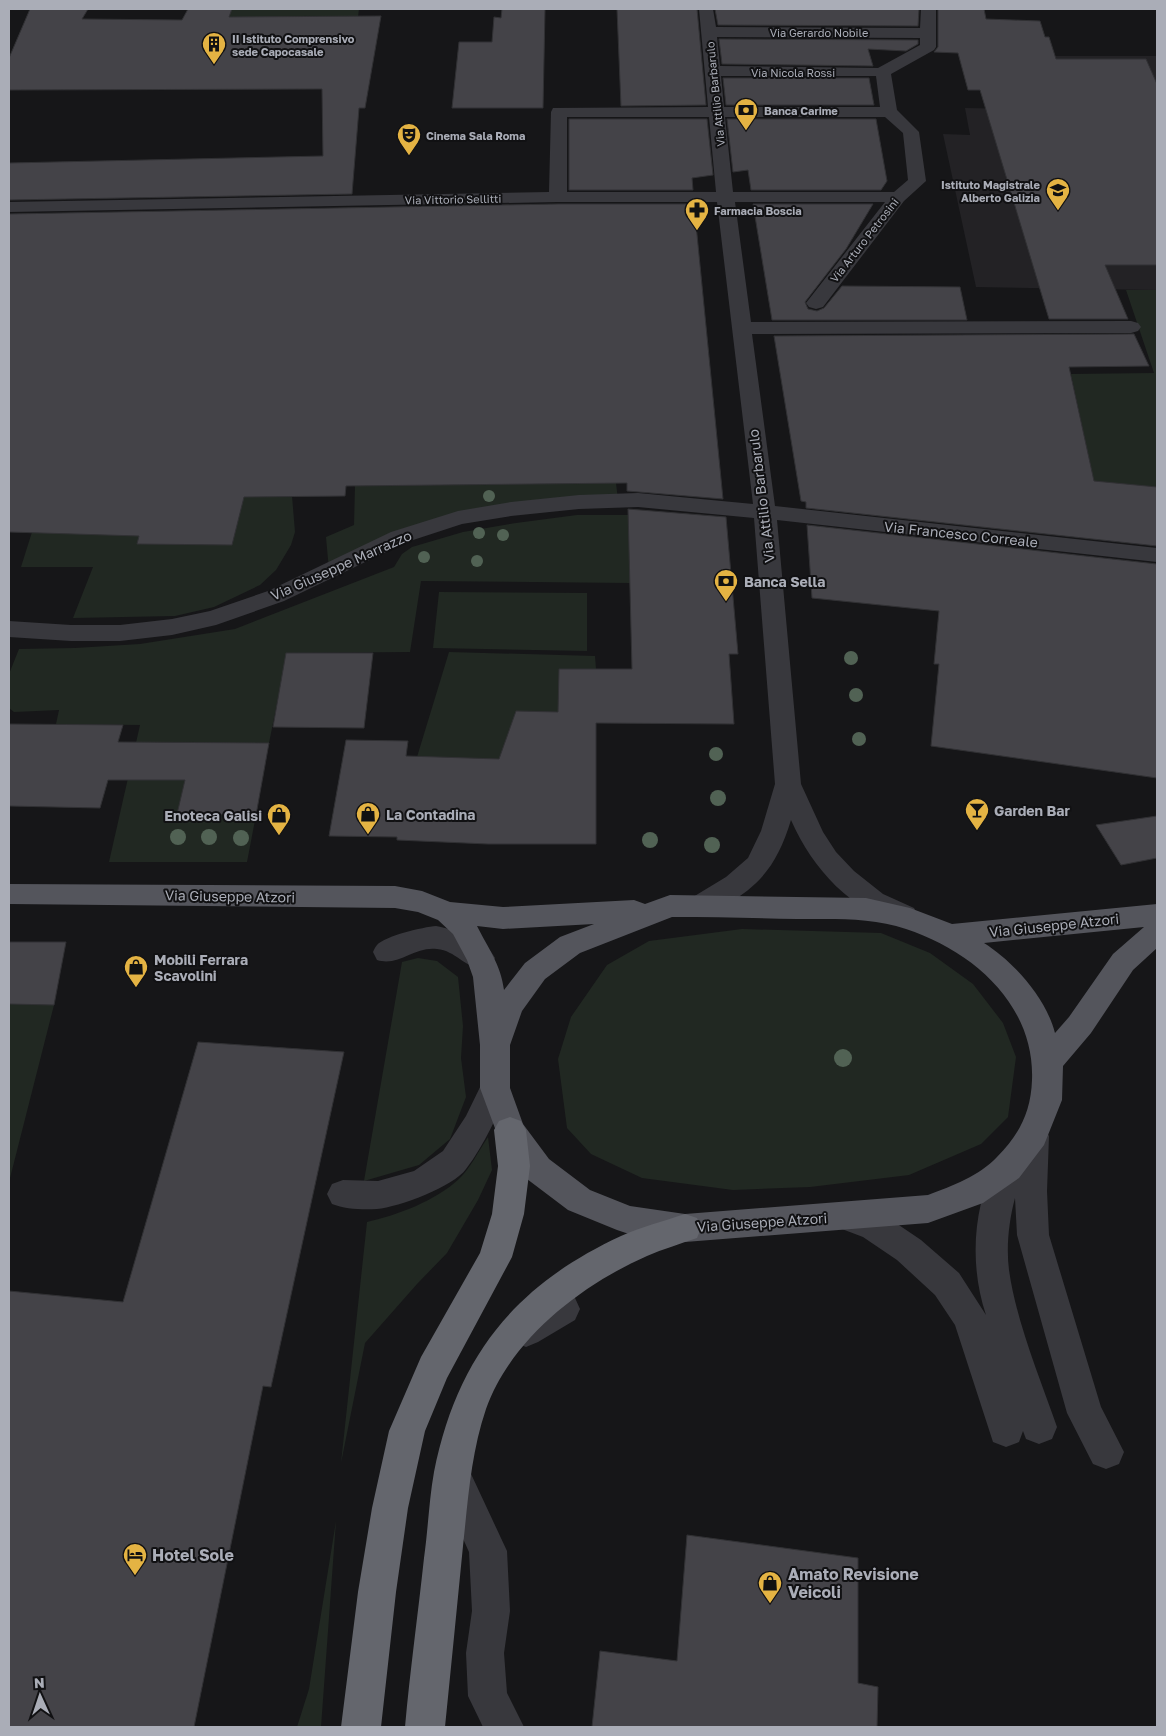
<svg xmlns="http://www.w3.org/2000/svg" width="1166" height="1736" viewBox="0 0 1166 1736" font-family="'Golos Text',sans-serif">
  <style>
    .built { fill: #232225 }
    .green { fill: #212822 }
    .building { fill: #444348; stroke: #313134 }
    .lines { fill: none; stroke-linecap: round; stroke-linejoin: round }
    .minor { fill: #38383d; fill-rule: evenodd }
    .major { fill: #54555c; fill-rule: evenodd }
    .highway { fill: #64666d; fill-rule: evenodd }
    .tree { fill: #516254 }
    .labels { text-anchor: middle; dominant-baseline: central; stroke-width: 4; stroke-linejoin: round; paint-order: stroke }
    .far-street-label { font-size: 11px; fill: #aaadb7; stroke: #111113 }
    .far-poi-label { font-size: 11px; font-weight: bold; fill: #aaadb7; stroke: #111113; text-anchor: start }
    .street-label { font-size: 14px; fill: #aaadb7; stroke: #111113 }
    .poi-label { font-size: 14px; font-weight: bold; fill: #aaadb7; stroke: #111113; text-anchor: start }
    .near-poi-label { font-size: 16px; font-weight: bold; fill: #aaadb7; stroke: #111113; text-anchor: start }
  </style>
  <rect width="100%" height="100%" fill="#161618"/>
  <!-- built -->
  <path class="built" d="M1055 56H1157V290L976 287 943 134 970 135 965 108 1068 110Z"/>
  <!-- green -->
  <path class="green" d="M231 9H359L358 17 222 18 230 13Z
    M1126 290H1157V487L1094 481 1071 374 1154 373Z
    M616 483 618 500 458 518 329 570 326 537 354 525 355 485Z
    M245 492 292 496 295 532 291 545 276 570 260 585 214 607 175 616 73 618 93 567H21L32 532 140 535 137 544 232 545Z
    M577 515H628L630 583 421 581 410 652 287 653 269 743 155 742 146 780H185L177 814 256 815 247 862H109L140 725 56 724 59 710 14 712 9 708V674L19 649 75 648 140 644 235 629 394 567 402 554 412 547 463 532 516 523Z
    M439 592 587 593V651L433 648Z
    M449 652 595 656 596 669H559L558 712 516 711 499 759 417 757Z
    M742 929 881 933 930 953 973 984 1003 1023 1016 1057 1008 1117 981 1144 909 1175 810 1187 733 1190 642 1178 591 1154 567 1128 558 1059 571 1017 607 965 649 941Z
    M418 958 437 961 458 977 463 1026 461 1058 466 1097 450 1139 419 1165 364 1181 402 962Z
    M9 1004 54 1005 9 1182Z
    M488 1137 492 1170 478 1200 447 1253 417 1284 365 1343 341 1463 367 1222C398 1215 435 1201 459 1179 470 1169 479 1150 488 1137Z
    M336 1521 321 1727H297L309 1689Z"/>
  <!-- building -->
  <path class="building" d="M30 9H88L82 19 182 20 188 9H232L229 17 381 16 365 108H359L352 194 9 200V163L323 156 322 89 9 90V58Z
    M502 9H545L543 108H452L459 42H492L494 17 501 18Z
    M617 9H697L706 105 621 106Z
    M715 9H919L918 26 718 25Z
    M938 9H984L986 19 1040 21 1045 37H1049L1056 59H1146L1157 84V265H1105L1128 319H1049L980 90H968L958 53 934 52 938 47Z
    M719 39 918 40V44L906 51 868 49 873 66 722 64Z
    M723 78H869L874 105H726Z
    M569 119H707L713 175 692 178 693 190H569Z
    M727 119H876L887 181 881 190H751L748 170 733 172Z
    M558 204H694L723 499 627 491V483L346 486 345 496 244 497 232 545 137 544 139 536 9 532V214Z
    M753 204H873L846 249 805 302 808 309 817 311 824 308 842 286 960 287 967 320H772Z
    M1134 334 1149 366 1069 367 1094 481 1157 487V546L806 508V502L801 501 774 336Z
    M628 509 726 517 738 654H729L734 724 596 723V844H488L397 840V837L329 836 346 740 408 741 406 756 499 759 516 711 558 712 559 669H632Z
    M807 525 1157 564V778L931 746 939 664H934L939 611 812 598Z
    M286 653H373L364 728 273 727Z
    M9 724 123 725 118 742 269 743 256 815 177 814 185 780H108L100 808 9 806Z
    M1157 816V858L1121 865 1096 825Z
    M9 942H66L54 1005 9 1004Z
    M198 1042 344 1052 271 1387 263 1386 194 1727H9V1291L123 1302Z
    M687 1535 858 1558V1683L878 1687 877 1727H592L600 1651 677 1661Z"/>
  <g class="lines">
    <!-- minor -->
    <path class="minor" d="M699 9H713L716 27 920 28 921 9H936V47L934 50 891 74 897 110 919 132 926 181 904 201 823 307 816 309 809 307 806 303 885 202H735L751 322 1131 321 1138 323 1141 327 1138 331 1131 333 752 334 775 506 1157 548V562L777 520 801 784 823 832 836 852 854 871 883 894 914 908 918 916 914 924 904 927C851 910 813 870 791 820 778 862 763 883 726 905 714 912 707 917 693 913L689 905 693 897 726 877 748 858 761 831 775 784 754 518 638 507 579 509 511 516 462 524 407 542 284 601 216 625 172 635 120 641H71L9 637V621L71 625H120L172 619 210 611 268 591 391 532 458 511 511 502 579 495 638 493 753 504 717 202H558L9 212V202L549 192 551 112 553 108 708 107ZM717 37 920 38V45L878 68 720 66ZM721 76H876L880 107H724ZM567 117H709L716 192H567ZM725 117H885L903 133 908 180 894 192H733Z
      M436 926C456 930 485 938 495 958L491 966C467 974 459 951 437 949 414 946 399 967 377 960L373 952C374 950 375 947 377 945 385 936 423 927 436 926Z
      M495 1075 506 1079 510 1088C497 1115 485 1144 466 1169 453 1187 399 1207 377 1209 362 1210 345 1209 332 1204L327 1194 332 1184 343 1180 378 1181 414 1171 443 1151 466 1116 484 1079Z
      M1033 1123 1044 1127 1049 1136 1047 1191 1049 1235 1101 1407 1124 1452 1119 1464 1106 1469 1093 1464 1067 1413 1017 1235 1015 1198C1009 1220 1006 1247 1009 1270 1016 1321 1040 1378 1057 1427L1052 1439 1039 1444 1026 1439 1023 1431 1019 1442 1006 1447 993 1442 955 1325 935 1295 897 1260 863 1237 834 1226 829 1216 834 1206 845 1202 887 1217 921 1240 959 1273 986 1315C969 1264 973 1207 997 1158L1008 1154 1016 1157 1017 1136 1022 1127Z
      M563 1294 575 1298 580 1309 575 1320 538 1342 526 1347 514 1342 509 1331 514 1320 551 1298Z
      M452 1456 465 1461 507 1551 510 1611 504 1653 507 1693 524 1727H483L468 1696 466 1653 472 1611 469 1552 434 1474 439 1461Z"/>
    <!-- major -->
    <path class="major" d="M9 884 395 886 422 891 450 902 503 907 634 900 645 904 670 895 866 898 910 908 952 924 1157 904V948L1133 970 1091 1033 1063 1066 1062 1100 1044 1145 1019 1178 983 1203 928 1223 685 1242 629 1234 617 1230 568 1210 527 1179 499 1139 480 1088V1045L473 977 467 960 453 934 438 920 418 912 395 908 9 904ZM672 917C714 917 755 918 797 919 834 919 871 917 906 929 973 951 1035 1005 1032 1080 1031 1112 1019 1135 997 1157 979 1176 952 1186 928 1195L685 1214 630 1206 590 1190 549 1159 523 1124 510 1088V1045L522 1011 545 979 580 953ZM594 924 560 937 525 963 504 990C501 965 488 948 477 926L503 929ZM1144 927 1113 954 1069 1017 1055 1033C1046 998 1014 962 984 943Z"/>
    <!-- highway -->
    <path class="highway" d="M510 1117 521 1121 526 1130 530 1166 524 1214 512 1257 447 1378 425 1431 408 1508 396 1592 381 1727H341L358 1592 372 1508 389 1431 421 1357 480 1253 492 1214 498 1166 494 1130 499 1121Z
      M685 1214 697 1218 701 1228 697 1238C680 1244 663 1249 647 1256 581 1285 511 1339 486 1409 471 1453 468 1500 463 1546 457 1607 451 1667 445 1727H405C410 1671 418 1614 424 1558 428 1530 429 1500 434 1472 457 1357 515 1285 621 1236 641 1227 664 1221 685 1214Z"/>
  </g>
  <!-- trees -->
  <g class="tree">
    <circle cx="489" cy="496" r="6"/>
    <circle cx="479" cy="533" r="6"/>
    <circle cx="503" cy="535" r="6"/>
    <circle cx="424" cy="557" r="6"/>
    <circle cx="477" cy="561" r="6"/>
    <circle cx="851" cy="658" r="7"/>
    <circle cx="856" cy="695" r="7"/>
    <circle cx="859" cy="739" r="7"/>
    <circle cx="716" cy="754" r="7"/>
    <circle cx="718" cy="798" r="8"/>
    <circle cx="178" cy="837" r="8"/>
    <circle cx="209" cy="837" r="8"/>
    <circle cx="241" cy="838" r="8"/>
    <circle cx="650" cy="840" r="8"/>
    <circle cx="712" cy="845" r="8"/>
    <circle cx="843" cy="1058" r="9"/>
  </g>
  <!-- icons -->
  <defs>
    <g id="building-pin" transform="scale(1.25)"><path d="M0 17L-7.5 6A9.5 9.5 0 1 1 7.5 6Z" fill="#e4b343" stroke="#111113"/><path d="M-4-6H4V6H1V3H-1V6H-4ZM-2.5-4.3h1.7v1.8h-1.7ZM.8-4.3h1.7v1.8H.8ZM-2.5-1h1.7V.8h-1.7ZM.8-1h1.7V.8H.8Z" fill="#111"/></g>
    <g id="bank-pin" transform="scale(1.25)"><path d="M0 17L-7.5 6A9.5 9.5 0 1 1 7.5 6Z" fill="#e4b343" stroke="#111113"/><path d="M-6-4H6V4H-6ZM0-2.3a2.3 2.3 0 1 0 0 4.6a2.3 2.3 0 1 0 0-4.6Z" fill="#111"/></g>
    <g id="theatre-pin" transform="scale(1.25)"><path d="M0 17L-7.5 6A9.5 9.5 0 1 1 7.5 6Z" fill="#e4b343" stroke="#111113"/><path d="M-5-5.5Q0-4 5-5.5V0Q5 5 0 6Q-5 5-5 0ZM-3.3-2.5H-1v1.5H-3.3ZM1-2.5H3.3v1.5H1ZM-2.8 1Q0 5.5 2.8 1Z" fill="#111"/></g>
    <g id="school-pin" transform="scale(1.25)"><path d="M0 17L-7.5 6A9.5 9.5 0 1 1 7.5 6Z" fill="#e4b343" stroke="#111113"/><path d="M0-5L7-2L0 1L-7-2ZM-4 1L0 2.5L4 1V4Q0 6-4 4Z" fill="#111"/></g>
    <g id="pharmacy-pin" transform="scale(1.25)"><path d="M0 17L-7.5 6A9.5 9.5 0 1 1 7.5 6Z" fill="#e4b343" stroke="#111113"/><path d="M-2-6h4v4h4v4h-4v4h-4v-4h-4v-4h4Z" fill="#111"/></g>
    <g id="bar-pin" transform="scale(1.25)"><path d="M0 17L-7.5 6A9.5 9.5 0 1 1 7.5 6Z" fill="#e4b343" stroke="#111113"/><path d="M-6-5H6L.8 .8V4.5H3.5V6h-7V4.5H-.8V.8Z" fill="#111"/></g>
    <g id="shop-pin" transform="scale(1.25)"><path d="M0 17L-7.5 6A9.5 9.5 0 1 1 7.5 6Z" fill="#e4b343" stroke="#111113"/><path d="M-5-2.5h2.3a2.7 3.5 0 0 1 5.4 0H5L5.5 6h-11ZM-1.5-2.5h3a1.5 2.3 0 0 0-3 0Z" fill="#111"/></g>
    <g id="hotel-pin" transform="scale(1.25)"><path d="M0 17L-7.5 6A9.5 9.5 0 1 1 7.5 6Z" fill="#e4b343" stroke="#111113"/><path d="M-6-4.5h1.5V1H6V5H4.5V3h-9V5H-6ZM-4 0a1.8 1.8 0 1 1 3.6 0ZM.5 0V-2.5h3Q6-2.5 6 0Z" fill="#111"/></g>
  </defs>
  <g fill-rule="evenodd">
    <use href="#building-pin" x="214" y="44"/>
    <use href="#bank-pin" x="746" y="110"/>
    <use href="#theatre-pin" x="409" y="135"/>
    <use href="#school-pin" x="1058" y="190"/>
    <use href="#pharmacy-pin" x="697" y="210"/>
    <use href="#bank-pin" x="726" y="581"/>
    <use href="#bar-pin" x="977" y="810"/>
    <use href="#shop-pin" x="368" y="814"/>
    <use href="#shop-pin" x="279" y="815"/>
    <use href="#shop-pin" x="136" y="967"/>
    <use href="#hotel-pin" x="135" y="1555"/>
    <use href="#shop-pin" x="770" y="1583"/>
  </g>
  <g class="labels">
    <!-- far-street labels -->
    <g class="far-street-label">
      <text x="819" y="32">Via Gerardo Nobile</text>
      <text x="793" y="72">Via Nicola Rossi</text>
      <text transform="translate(715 94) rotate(-96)">Via Attilio Barbarulo</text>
      <text transform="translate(453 199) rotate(-1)">Via Vittorio Sellitti</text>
      <text transform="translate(864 240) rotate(-52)">Via Arturo Petrosini</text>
    </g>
    <!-- far-poi labels -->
    <g class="far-poi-label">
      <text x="232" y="38">II Istituto Comprensivo<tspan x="232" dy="13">sede Capocasale</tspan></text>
      <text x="764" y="110">Banca Carime</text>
      <text x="426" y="135">Cinema Sala Roma</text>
      <text x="1040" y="184" text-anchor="end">Istituto Magistrale<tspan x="1040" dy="13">Alberto Galizia</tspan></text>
      <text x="714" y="210">Farmacia Boscia</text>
    </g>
    <!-- street labels -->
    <g class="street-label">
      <text transform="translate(761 496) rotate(-97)">Via Attilio Barbarulo</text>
      <text transform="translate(961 534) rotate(6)">Via Francesco Correale</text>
      <text transform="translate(341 565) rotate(-24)">Via Giuseppe Marrazzo</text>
      <text transform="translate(230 896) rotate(1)">Via Giuseppe Atzori</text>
      <text transform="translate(1054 925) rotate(-6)">Via Giuseppe Atzori</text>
      <text transform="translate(762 1222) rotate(-4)">Via Giuseppe Atzori</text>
    </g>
    <!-- poi labels -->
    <g class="poi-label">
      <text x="744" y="581">Banca Sella</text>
      <text x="994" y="810">Garden Bar</text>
      <text x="386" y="814">La Contadina</text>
      <text x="262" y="815" text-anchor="end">Enoteca Galisi</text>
      <text x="154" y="959">Mobili Ferrara<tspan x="154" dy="16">Scavolini</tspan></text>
    </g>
    <!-- near-poi labels -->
    <g class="near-poi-label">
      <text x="152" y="1555">Hotel Sole</text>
      <text x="788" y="1574">Amato Revisione<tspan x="788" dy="18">Veicoli</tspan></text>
    </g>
  </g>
  <!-- border -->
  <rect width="1166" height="1736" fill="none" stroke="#aaadb7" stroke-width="20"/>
  <!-- north arrow -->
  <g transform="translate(40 1696) rotate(357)" stroke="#111113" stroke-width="4" paint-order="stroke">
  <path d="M0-4L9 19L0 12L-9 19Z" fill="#aaadb7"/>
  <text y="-8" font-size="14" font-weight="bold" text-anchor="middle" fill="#aaadb7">N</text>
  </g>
</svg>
